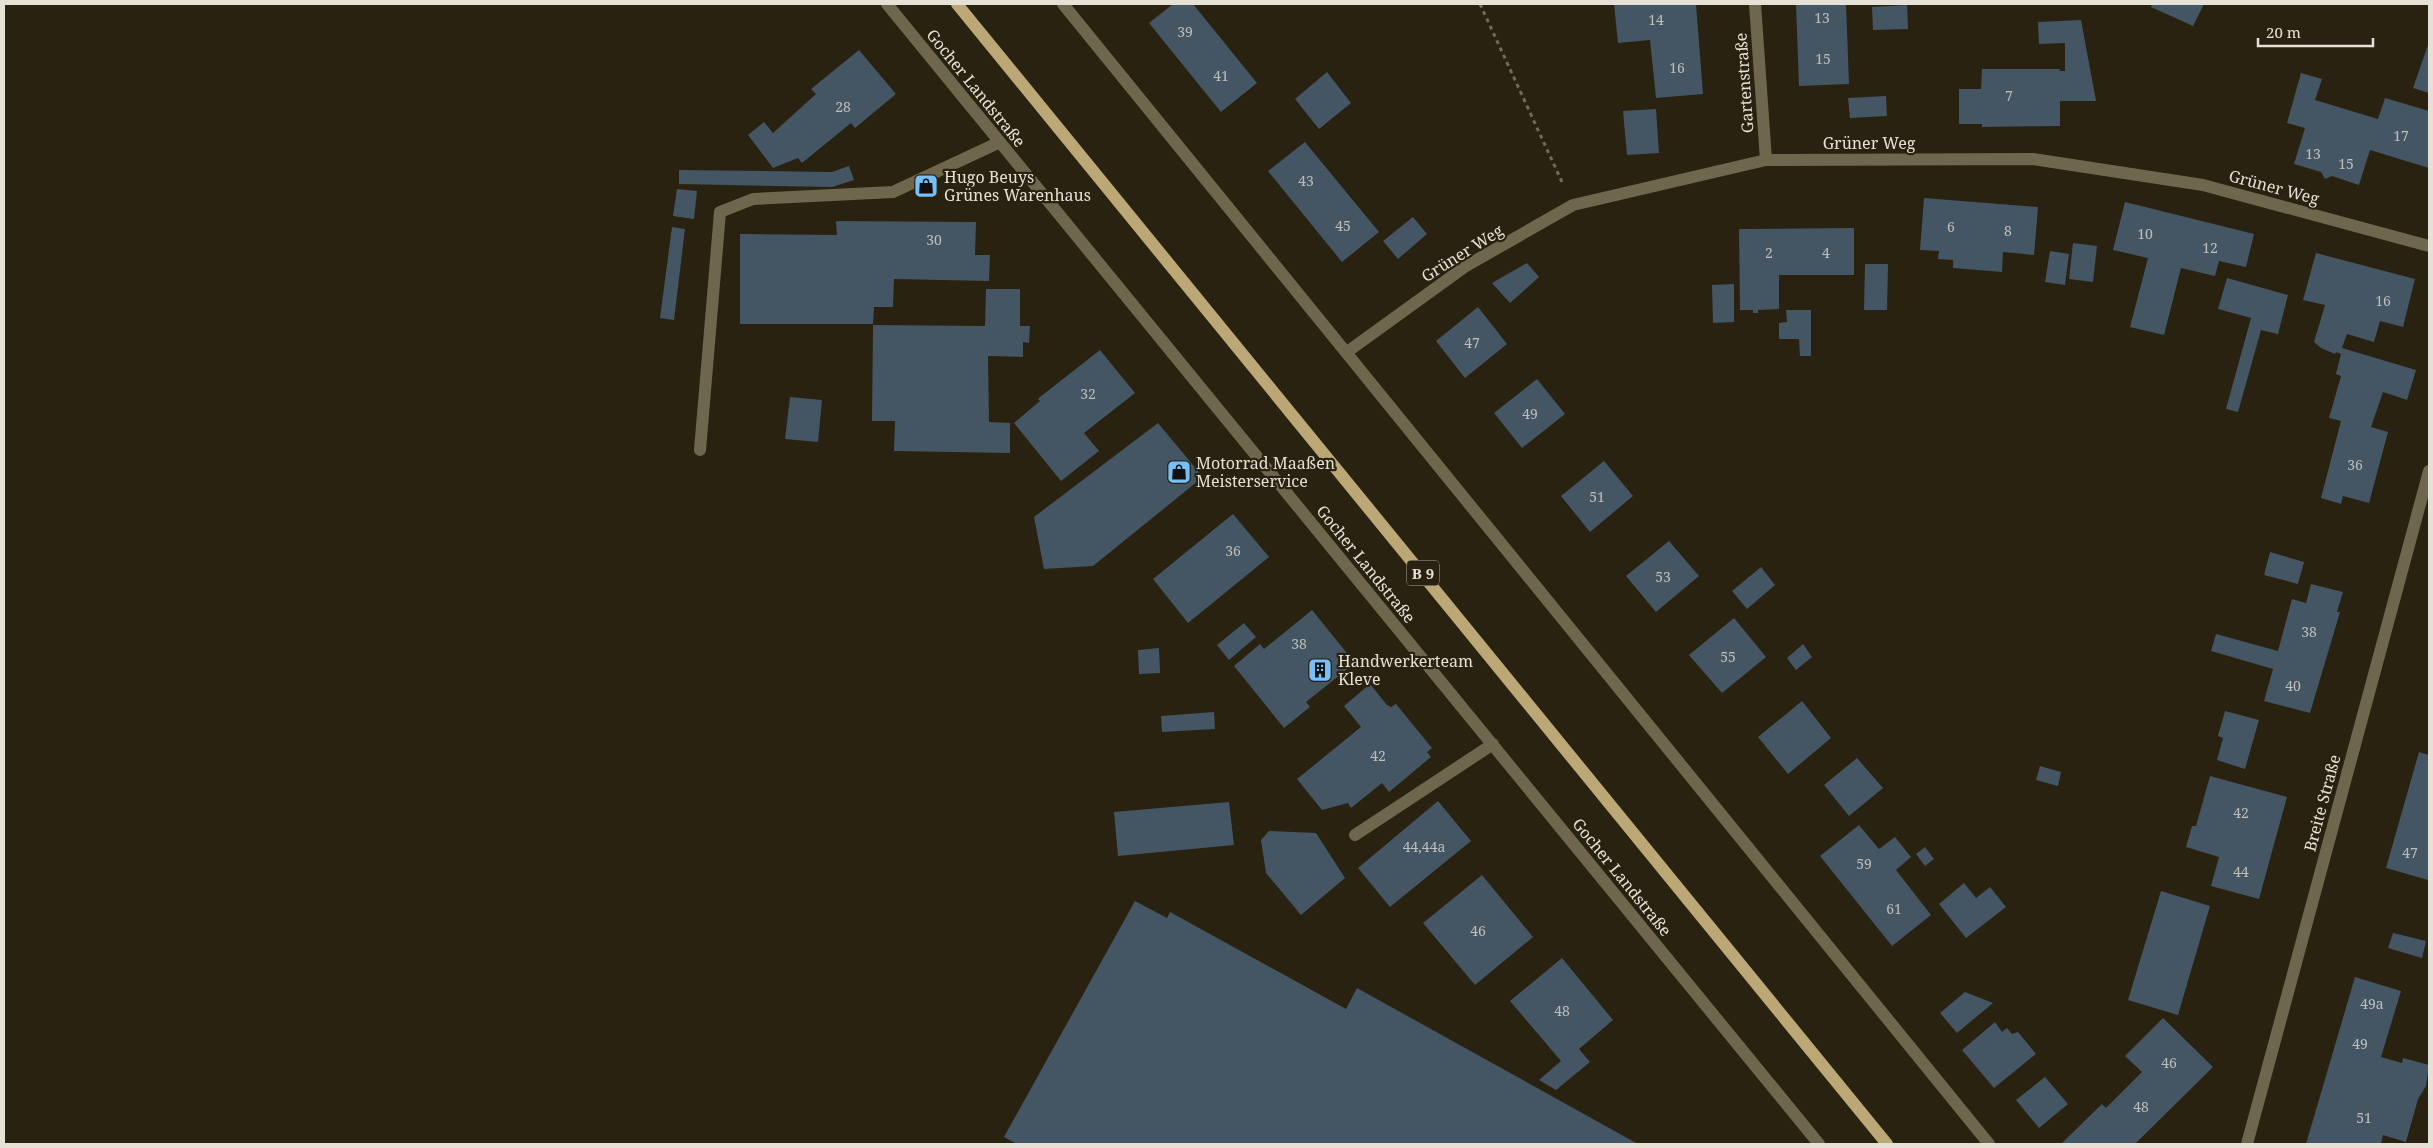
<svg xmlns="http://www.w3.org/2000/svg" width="2433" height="1148" viewBox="0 0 2433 1148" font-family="'Noto Serif',serif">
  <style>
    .building { fill: #445564 }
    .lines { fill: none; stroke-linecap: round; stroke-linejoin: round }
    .path { stroke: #716b5b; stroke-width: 3; stroke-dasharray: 4 4; stroke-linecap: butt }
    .minor { stroke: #6f664e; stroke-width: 12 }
    .major { stroke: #bca877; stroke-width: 12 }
    .labels { text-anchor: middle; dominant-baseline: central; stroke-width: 4.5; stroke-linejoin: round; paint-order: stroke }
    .number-label { font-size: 14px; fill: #bebeba }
    .shield { fill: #292210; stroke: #ada89b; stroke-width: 1 }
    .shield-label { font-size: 15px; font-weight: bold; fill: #e6e1d6 }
    .street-label { font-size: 16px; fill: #e6e1d6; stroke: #292210 }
    .poi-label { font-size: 16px; fill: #e6e1d6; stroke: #292210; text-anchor: start }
  </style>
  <rect width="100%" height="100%" fill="#292210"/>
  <!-- building -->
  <path class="building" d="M1173 4H1193L1257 83 1221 112 1149 23Z
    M1614 4H1696L1703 94 1656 98 1650 40 1618 43Z
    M1796 4H1846L1849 84 1799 86Z
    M2152 4H2204L2193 26 2151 7Z
    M1907 5 1908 29 1873 30 1872 7Z
    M2081 20 2096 101H2060V126L1982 127V124H1959V89H1981L1982 69H2060L2059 71H2065V43L2039 44 2038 22Z
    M2429 42V93L2413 88Z
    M859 50 896 94 855 128 851 123 802 163 798 158 773 168 748 135 764 122 773 133 816 94 811 89Z
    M1327 72 1351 103 1319 129 1295 99Z
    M2301 73 2322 79 2315 100 2378 119 2385 98 2429 111V168L2370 150 2359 185 2332 176 2325 179 2321 172 2294 164 2305 128 2287 123Z
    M1886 96 1887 116 1850 118 1848 98Z
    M1656 109 1659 153 1627 155 1623 111Z
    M1305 142 1379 232 1342 262 1268 171Z
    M849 166 854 180 832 187 679 184V170L832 172Z
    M677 189 697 191 694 219 673 216Z
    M1924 198 2038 207 2034 255 2003 252 2002 272 1953 268V260L1938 259 1939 251 1920 250Z
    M2125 202 2254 234 2246 267 2219 261 2215 276 2181 268 2164 335 2130 327 2148 258 2113 250Z
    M1413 217 1427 234 1398 259 1383 241Z
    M836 221 976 222 975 255H990L989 281 894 279 893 307H874L873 324H740V234L837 235Z
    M672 227 685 229 674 320 660 318Z
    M1854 228V275H1779V309L1758 310V313H1753V310H1740L1739 229Z
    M2073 243 2097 246 2093 282 2069 279Z
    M2050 251 2069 254 2065 285 2045 282Z
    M2316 253 2415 279 2403 327 2380 321 2374 342 2347 334 2342 348 2416 370 2407 400 2383 392 2371 427 2388 432 2369 503 2343 496 2341 504 2321 498 2341 421 2329 418 2341 376 2336 374 2341 354 2336 352 2335 354 2321 348 2314 342 2325 305 2303 300Z
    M1527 263 1539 277 1510 303 1492 283Z
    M1865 264H1888L1887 310H1864Z
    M2227 278 2288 295 2278 334 2261 330 2238 412 2226 409 2251 318 2218 309Z
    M1734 284V322L1713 323 1712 285Z
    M986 289H1020V326H1030L1029 343 1023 342V357L988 356 989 422 1010 423V453L894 451 895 421H872L873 325 985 326Z
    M1478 307 1507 344 1465 378 1436 341Z
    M1786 310H1811V356H1800L1799 339H1779V323L1787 322Z
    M1100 350 1135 393 1084 433 1099 451 1061 481 1014 423 1040 401 1038 399 1040 397Z
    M1537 379 1565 414 1522 448 1494 413Z
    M790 397 822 400 818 442 785 439Z
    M1158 423 1203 477 1093 566 1044 569 1034 517Z
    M1604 461 1633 496 1590 532 1561 496Z
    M1233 514 1269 557 1188 623 1153 579Z
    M1669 541 1699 576 1656 612 1626 576Z
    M2270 552 2304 562 2298 584 2264 575Z
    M1761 567 1775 585 1747 609 1732 591Z
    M2311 584 2343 592 2337 612H2340L2310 713 2264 701 2273 669 2211 651 2216 634 2278 651 2292 599 2306 603Z
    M1312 610 1355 663 1306 702 1310 707 1284 728 1234 666 1260 644 1264 649Z
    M1734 618 1766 657 1722 693 1689 655Z
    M1244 623 1256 637 1229 660 1217 645Z
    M1803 644 1812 657 1796 670 1787 658Z
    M1159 648 1160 673 1139 674 1138 650Z
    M1370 684 1387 705 1391 707 1396 704 1432 748 1427 752 1431 757 1389 792 1382 783 1351 808 1348 803 1322 810 1297 779 1361 727 1344 706Z
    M1802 701 1831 738 1788 774 1758 737Z
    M2225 711 2259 720 2245 769 2217 760 2223 738 2218 736Z
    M1214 712 1215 729 1162 732 1161 716Z
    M2419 752 2429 755 2428 880 2386 868Z
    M1857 758 1883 788 1849 816 1824 785Z
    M2040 766 2061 772 2058 786 2036 780Z
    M2210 776 2287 797 2259 899 2211 886 2219 857 2186 847 2192 826H2196Z
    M1438 801 1471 841 1390 907 1358 868Z
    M1229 802 1234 845 1118 856 1114 812Z
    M1859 825 1879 849 1895 837 1911 857 1896 870 1931 915 1892 946 1820 856Z
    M1269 831 1316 833 1345 878 1301 915 1266 873 1261 840Z
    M1925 847 1934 859 1925 866 1916 854Z
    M1482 875 1533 937 1475 985 1423 923Z
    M1964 883 1976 898 1990 887 2006 907 1966 938 1939 904Z
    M2161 891 2210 906 2178 1015 2128 1000Z
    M1135 901 1167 918 1170 912 1346 1009 1357 988 1638 1144H1017L1004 1137Z
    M2393 933 2426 941 2422 958 2388 948Z
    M1562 958 1613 1020 1579 1049 1590 1062 1556 1090 1539 1080 1561 1061 1510 1001Z
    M2355 977 2401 991 2381 1057 2402 1063 2403 1058 2429 1065 2426 1086 2418 1099 2406 1142 2383 1135 2381 1144H2306Z
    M1965 992 1993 1003 1957 1033 1940 1013Z
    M2163 1018 2213 1067 2135 1144H2061L2102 1104 2106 1108 2142 1072 2125 1056Z
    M1995 1022 2002 1032 2007 1028 2012 1034 2018 1032 2036 1054 1994 1088 1962 1050Z
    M2045 1077 2068 1104 2039 1128 2016 1100Z"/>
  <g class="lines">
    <!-- path -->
    <path class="path" d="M1480 4 1562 182"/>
    <!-- minor -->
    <path class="minor" d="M887 4 1819 1144
      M1063 4 1989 1144
      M1755 4 1766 160
      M1347 352 1466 266 1573 205 1766 160 2033 159 2203 185 2429 246
      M700 450 720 212 753 199 893 192 1000 142
      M1355 835 1493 744
      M2247 1144 2429 471"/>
    <!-- major -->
    <path class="major" d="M957 4 1887 1144"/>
  </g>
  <!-- icons -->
  <defs>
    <g id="shop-square" transform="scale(1.25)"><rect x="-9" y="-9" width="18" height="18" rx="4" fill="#78bff7" stroke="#292210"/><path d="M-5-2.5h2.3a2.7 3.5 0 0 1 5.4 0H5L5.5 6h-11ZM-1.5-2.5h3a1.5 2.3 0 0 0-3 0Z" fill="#111"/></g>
    <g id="building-square" transform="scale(1.25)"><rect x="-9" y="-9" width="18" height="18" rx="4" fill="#78bff7" stroke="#292210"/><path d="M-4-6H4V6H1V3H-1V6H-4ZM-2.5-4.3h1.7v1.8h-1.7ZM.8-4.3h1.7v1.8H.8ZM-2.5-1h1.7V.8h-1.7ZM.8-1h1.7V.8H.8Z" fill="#111"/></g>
  </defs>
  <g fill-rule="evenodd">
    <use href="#shop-square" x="926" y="186"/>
    <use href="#shop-square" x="1179" y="472"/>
    <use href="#building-square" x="1320" y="670"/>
  </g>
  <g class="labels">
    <!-- number labels -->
    <g class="number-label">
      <text x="1822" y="17">13</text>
      <text x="1656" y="19">14</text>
      <text x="1185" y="31">39</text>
      <text x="1823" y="58">15</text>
      <text x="1677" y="67">16</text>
      <text x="1221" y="75">41</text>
      <text x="2009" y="95">7</text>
      <text x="843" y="106">28</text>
      <text x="2401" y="135">17</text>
      <text x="2313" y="153">13</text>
      <text x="2346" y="163">15</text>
      <text x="1306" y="180">43</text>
      <text x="1343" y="225">45</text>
      <text x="1951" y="226">6</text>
      <text x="2008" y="230">8</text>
      <text x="2145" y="233">10</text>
      <text x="934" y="239">30</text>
      <text x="2210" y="247">12</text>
      <text x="1769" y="252">2</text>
      <text x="1826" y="252">4</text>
      <text x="2383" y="300">16</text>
      <text x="1472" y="342">47</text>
      <text x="1088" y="393">32</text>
      <text x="1530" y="413">49</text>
      <text x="2355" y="464">36</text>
      <text x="1597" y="496">51</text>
      <text x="1233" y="550">36</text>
      <text x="1663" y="576">53</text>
      <text x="2309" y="631">38</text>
      <text x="1299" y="643">38</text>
      <text x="1728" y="656">55</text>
      <text x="2293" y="685">40</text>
      <text x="1378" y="755">42</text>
      <text x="2241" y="812">42</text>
      <text x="1424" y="846">44,44a</text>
      <text x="2410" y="852">47</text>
      <text x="1864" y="863">59</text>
      <text x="2241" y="871">44</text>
      <text x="1894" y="908">61</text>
      <text x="1478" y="930">46</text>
      <text x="2372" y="1003">49a</text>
      <text x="1562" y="1010">48</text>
      <text x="2360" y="1043">49</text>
      <text x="2169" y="1062">46</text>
      <text x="2141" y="1106">48</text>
      <text x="2364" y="1117">51</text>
    </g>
    <!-- shield labels -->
    <rect class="shield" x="1407" y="560.5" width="32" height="25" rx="4"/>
    <g class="shield-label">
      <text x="1423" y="573">B 9</text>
    </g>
    <!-- street labels -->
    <g class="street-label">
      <text transform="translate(1744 83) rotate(-94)">Gartenstraße</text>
      <text transform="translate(976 88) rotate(51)">Gocher Landstraße</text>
      <text x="1869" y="143">Grüner Weg</text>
      <text transform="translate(2274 187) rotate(15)">Grüner Weg</text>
      <text transform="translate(1462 253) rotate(-32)">Grüner Weg</text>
      <text transform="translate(1366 564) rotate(51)">Gocher Landstraße</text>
      <text transform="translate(2322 803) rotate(-75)">Breite Straße</text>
      <text transform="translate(1622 877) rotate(51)">Gocher Landstraße</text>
    </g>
    <!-- poi labels -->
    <g class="poi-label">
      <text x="944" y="177">Hugo Beuys<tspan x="944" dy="18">Grünes Warenhaus</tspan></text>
      <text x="1196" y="463">Motorrad Maaßen<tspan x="1196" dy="18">Meisterservice</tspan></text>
      <text x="1338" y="661">Handwerkerteam<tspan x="1338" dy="18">Kleve</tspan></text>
    </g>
  </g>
  <!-- border -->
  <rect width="2433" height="1148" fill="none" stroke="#e6e1d6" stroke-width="10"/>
  <!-- scale -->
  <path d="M2258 38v8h115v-8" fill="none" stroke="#e6e1d6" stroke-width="2.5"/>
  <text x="2266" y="38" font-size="15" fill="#e6e1d6" stroke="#292210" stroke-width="4" paint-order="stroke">20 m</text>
</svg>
